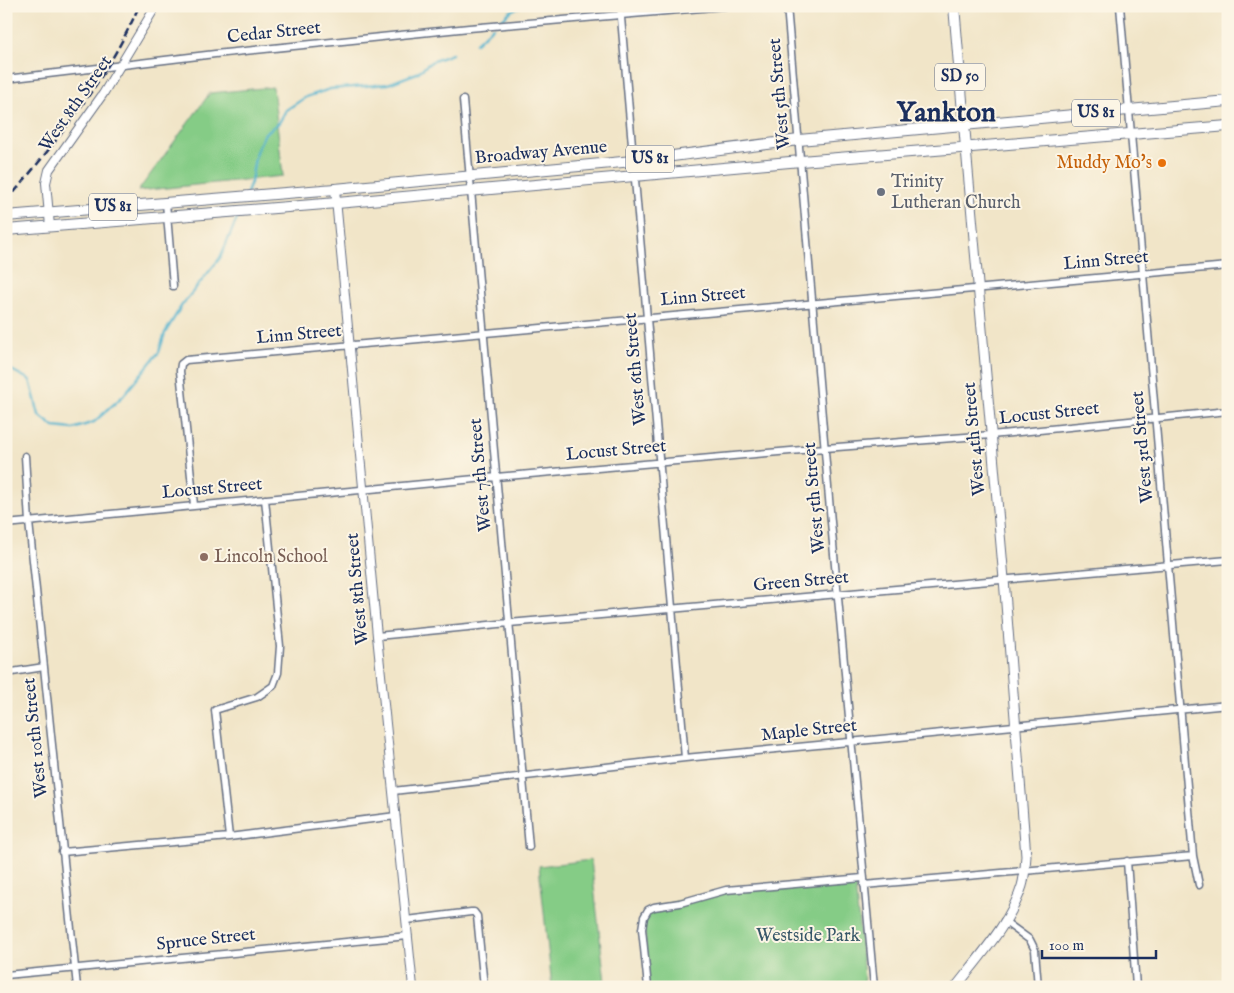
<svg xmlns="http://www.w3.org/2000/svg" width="1234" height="993" viewBox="0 0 1234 993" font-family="'IM FELL English',serif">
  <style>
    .green { fill: #85cc86; stroke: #507e72 }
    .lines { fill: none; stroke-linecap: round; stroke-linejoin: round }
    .stream { stroke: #4eb1cd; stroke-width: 2.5 }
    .minor-casing { stroke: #666f83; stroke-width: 9 }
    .tertiary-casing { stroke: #666f83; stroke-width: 10 }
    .secondary-casing { stroke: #666f83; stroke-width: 11 }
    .trunk-casing { stroke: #666f83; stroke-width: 12 }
    .minor { stroke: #fff; stroke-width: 6 }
    .tertiary { stroke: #fff; stroke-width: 8 }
    .secondary { stroke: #fff; stroke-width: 9 }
    .trunk { stroke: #fff; stroke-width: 10 }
    .rail { stroke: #1b2f5e; stroke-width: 2.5; stroke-dasharray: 8 4; stroke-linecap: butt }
    .food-dot { fill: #e8710a; stroke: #fcf5e5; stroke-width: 2 }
    .worship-dot { fill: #6b7280; stroke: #fcf5e5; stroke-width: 2 }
    .education-dot { fill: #8d6e63; stroke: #fcf5e5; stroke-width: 2 }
    .labels { text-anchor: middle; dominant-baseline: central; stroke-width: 4; stroke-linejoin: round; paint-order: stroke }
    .shield { fill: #fcf5e5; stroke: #5e6a86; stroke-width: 1 }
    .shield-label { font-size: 16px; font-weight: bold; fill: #1b2f5e }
    .street-label { font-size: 18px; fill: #1b2f5e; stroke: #fcf5e5 }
    .food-label { font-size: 18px; fill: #c56008; stroke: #fcf5e5; text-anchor: end }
    .worship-label { font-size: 18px; fill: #5b616d; stroke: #fcf5e5; text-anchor: start }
    .education-label { font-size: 18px; fill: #785e54; stroke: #fcf5e5; text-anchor: start }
    .park-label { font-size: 18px; fill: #365668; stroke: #fcf5e5 }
    .town-label { font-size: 28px; font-weight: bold; fill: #1b2f5e; stroke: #fcf5e5 }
  </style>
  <rect width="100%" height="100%" fill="#fcf5e5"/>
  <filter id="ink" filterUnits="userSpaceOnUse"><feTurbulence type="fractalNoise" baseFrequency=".02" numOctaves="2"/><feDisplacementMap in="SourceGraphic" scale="10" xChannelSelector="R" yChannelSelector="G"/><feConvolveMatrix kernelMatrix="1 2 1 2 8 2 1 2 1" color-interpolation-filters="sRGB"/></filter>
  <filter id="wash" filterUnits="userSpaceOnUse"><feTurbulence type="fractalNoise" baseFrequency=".0096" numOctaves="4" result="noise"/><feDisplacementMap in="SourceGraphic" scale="20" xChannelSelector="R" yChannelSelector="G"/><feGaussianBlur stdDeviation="1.12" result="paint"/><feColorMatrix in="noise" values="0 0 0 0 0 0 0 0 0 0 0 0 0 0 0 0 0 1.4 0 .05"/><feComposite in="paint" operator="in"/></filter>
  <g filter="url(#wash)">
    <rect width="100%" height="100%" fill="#f1e5c8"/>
    <!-- green -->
    <path class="green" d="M273 87 283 176 138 191 210 93Z
      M591 860 605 982 552 987 539 866Z
      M855 884 865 987H648L644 917 654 907 726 890Z"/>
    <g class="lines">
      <!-- stream -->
      <path class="stream" d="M497 24 511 11 521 6
        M476 43 493 27
        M247 193 251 182 256 152 265 133 279 123 286 110 306 97 330 89 388 84 417 73 431 62 452 54
        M6 367 30 380 39 415 54 427 73 429 94 422 123 396 159 352 165 333 182 305 220 258 239 214"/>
    </g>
  </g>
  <g filter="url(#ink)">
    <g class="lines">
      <!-- minor casing -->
      <g class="minor-casing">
        <path id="minor" d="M620 6 685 758
          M787 6 831 522 874 987
          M1120 6 1193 856 1199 885
          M6 79 215 54 469 28 725 6
          M463 100 529 847
          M166 203 173 286
          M25 456 29 522 77 987
          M194 505 180 371 181 364 186 360 1228 266
          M6 524 496 477 825 448 991 435 1228 411
          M377 636 509 623 1228 560
          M6 673 44 667
          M393 791 685 758 1228 705
          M229 837 215 710 257 697 273 686 278 673 280 646 265 499
          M62 852 229 837 396 816
          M1127 861 1136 987
          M864 885 1193 856
          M407 920 471 912H474L477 916 484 987
          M1004 921 1030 940 1035 950 1038 987
          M6 975 408 936
          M648 987 642 929 644 917 648 910 654 907 680 903 726 890 863 878"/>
      </g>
      <!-- tertiary casing -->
      <g class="tertiary-casing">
        <path id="tertiary" d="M335 189 377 636 413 987
          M50 226 46 183 49 170 103 94 156 6"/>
      </g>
      <!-- secondary casing -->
      <g class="secondary-casing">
        <path id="secondary" d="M956 987C979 957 1011 922 1022 886 1025 876 1025 866 1026 856L1004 579 966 148"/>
      </g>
      <!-- trunk casing -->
      <g class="trunk-casing">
        <path id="trunk" d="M954 6 966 148
          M6 216 335 189 633 161 799 140 1228 101
          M6 230 337 203 801 161 1228 126"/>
      </g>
      <!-- minor -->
      <use href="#minor" class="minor"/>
      <!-- tertiary -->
      <use href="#tertiary" class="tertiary"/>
      <!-- secondary -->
      <use href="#secondary" class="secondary"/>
      <!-- trunk -->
      <use href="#trunk" class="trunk"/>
      <!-- rail -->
      <path class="rail" d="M6 202C56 142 108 78 139 6"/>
    </g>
  </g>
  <!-- markers -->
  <circle class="food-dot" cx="1162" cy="163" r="5"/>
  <circle class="worship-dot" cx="881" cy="192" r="5"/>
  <circle class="education-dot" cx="204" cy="557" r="5"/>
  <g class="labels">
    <!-- shield labels -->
    <g class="shield">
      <rect x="935" y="63.5" width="50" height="27" rx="4"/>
      <rect x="1072" y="99.5" width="48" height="27" rx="4"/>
      <rect x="626" y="145.5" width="48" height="27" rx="4"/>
      <rect x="89" y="193.5" width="48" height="27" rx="4"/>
    </g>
    <g class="shield-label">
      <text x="960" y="77">SD 50</text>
      <text x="1096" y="113">US 81</text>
      <text x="650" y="159">US 81</text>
      <text x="113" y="207">US 81</text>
    </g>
    <!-- street labels -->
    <g class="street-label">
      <text transform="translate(274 33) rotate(-6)">Cedar Street</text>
      <text transform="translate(780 94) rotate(-95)">West 5th Street</text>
      <text transform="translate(76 104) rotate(-55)">West 8th Street</text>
      <text transform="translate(541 153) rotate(-5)">Broadway Avenue</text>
      <text transform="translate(1106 261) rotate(-5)">Linn Street</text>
      <text transform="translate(703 297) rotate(-5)">Linn Street</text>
      <text transform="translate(299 335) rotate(-5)">Linn Street</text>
      <text transform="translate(636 369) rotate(-95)">West 6th Street</text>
      <text transform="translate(1049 414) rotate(-6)">Locust Street</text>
      <text transform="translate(975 439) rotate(-95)">West 4th Street</text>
      <text transform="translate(1143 447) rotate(-95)">West 3rd Street</text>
      <text transform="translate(616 451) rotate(-5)">Locust Street</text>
      <text transform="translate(481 475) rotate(-95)">West 7th Street</text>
      <text transform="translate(212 489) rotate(-5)">Locust Street</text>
      <text transform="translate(815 498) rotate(-95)">West 5th Street</text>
      <text transform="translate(801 582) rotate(-5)">Green Street</text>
      <text transform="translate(358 589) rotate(-95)">West 8th Street</text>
      <text transform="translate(809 731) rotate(-6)">Maple Street</text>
      <text transform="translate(36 738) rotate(-96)">West 10th Street</text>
      <text transform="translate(206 940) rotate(-6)">Spruce Street</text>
    </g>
    <!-- food labels -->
    <g class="food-label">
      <text x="1152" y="163">Muddy Mo's</text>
    </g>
    <!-- worship labels -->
    <g class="worship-label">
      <text x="891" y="182">Trinity<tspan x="891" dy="21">Lutheran Church</tspan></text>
    </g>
    <!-- education labels -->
    <g class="education-label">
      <text x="214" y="557">Lincoln School</text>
    </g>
    <!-- park labels -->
    <g class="park-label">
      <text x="808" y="936">Westside Park</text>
    </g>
    <!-- town labels -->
    <g class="town-label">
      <text x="946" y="113">Yankton</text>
    </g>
  </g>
  <!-- margin -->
  <rect width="1234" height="993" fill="none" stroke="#fcf5e5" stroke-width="25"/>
  <!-- scale -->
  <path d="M1042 950v8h114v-8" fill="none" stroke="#1b2f5e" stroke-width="2.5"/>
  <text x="1049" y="950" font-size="15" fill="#1b2f5e" stroke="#fcf5e5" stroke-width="4" paint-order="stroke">100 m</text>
</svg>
